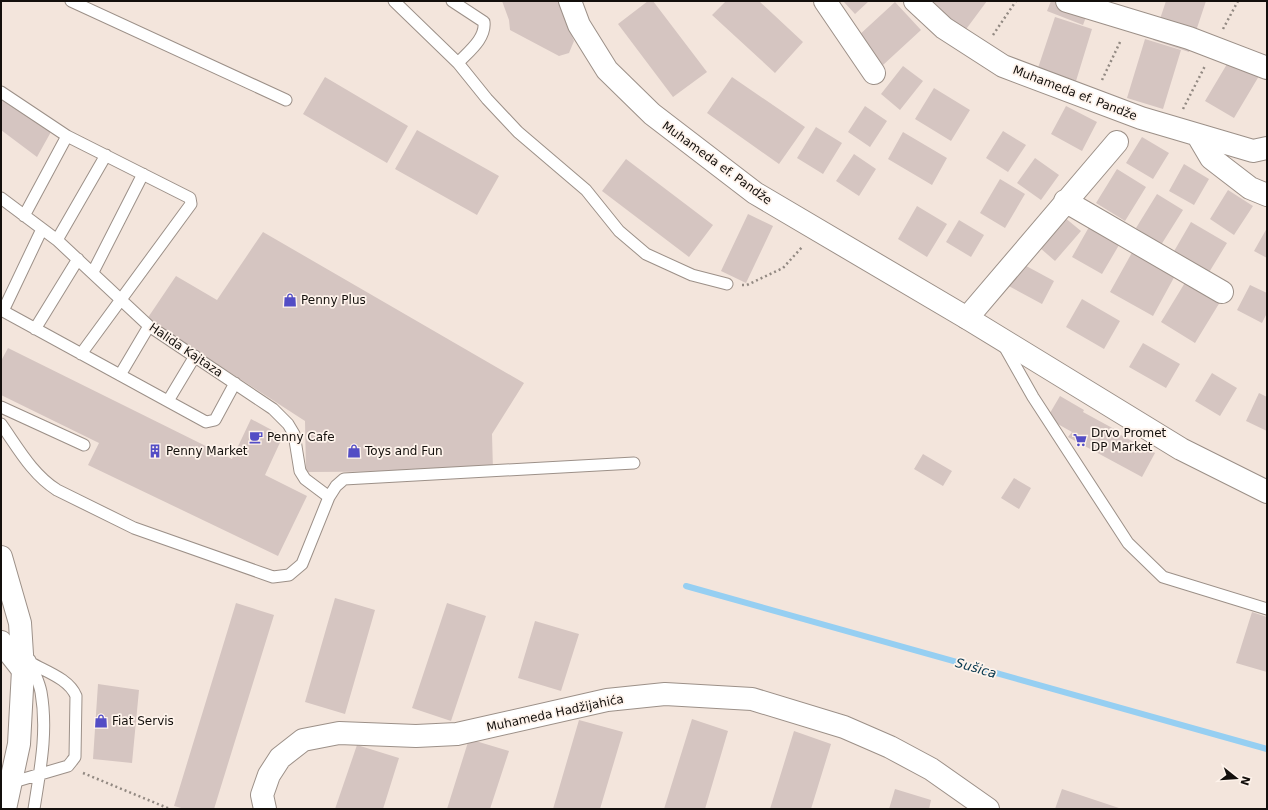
<svg xmlns="http://www.w3.org/2000/svg" width="1268" height="810" viewBox="0 0 1268 810" font-family="'DejaVu Sans',sans-serif">
  <style>
    .lines { fill: none; stroke-linecap: round; stroke-linejoin: round }
    .stream { stroke: #96cff2; stroke-width: 6 }
    .building { fill: #d5c5c1 }
    .service-casing { stroke: #9c9088; stroke-width: 13 }
    .minor-casing { stroke: #9c9088; stroke-width: 24 }
    .tertiary-casing { stroke: #9c9088; stroke-width: 24 }
    .secondary-casing { stroke: #9c9088; stroke-width: 24 }
    .path { stroke: #928982; stroke-width: 2.5; stroke-dasharray: 2 3; stroke-linecap: butt }
    .service { stroke: #fff; stroke-width: 11 }
    .minor { stroke: #fff; stroke-width: 22 }
    .tertiary { stroke: #fff; stroke-width: 22 }
    .secondary { stroke: #fff; stroke-width: 22 }
    .labels { text-anchor: middle; dominant-baseline: central; stroke-width: 3.5; stroke-linejoin: round; paint-order: stroke }
    .street-label { font-size: 12px; fill: #130f0c; stroke: #fef3eb }
    .poi-label { font-size: 12px; fill: #130f0c; stroke: #fef3eb; text-anchor: start }
    .water-label { font-size: 13px; font-style: italic; fill: #08384f; stroke: #fef3eb }
  </style>
  <rect width="100%" height="100%" fill="#f3e5dc"/>
  <g class="lines">
    <!-- stream -->
    <path class="stream" d="M686 586 1267 749"/>
  </g>
  <!-- building -->
  <path class="building" d="M502 1H558L574 41 569 53 559 56 510 30 509 20Z
    M648 1H653L707 72 673 97 618 24Z
    M726 1H759L803 42 775 73 712 15Z
    M843 1H869L855 14Z
    M935 1H987L964 32 931 8Z
    M1051 1H1092L1083 25 1047 11Z
    M1166 1H1206L1189 52 1153 40Z
    M895 2 921 30 883 65 857 37Z
    M1055 17 1092 29 1076 81 1038 68Z
    M1145 39 1181 50 1163 109 1127 98Z
    M1230 59 1259 76 1234 118 1205 101Z
    M903 66 923 81 900 110 881 94Z
    M325 77 408 126 387 163 303 114Z
    M732 77 805 127 779 164 707 113Z
    M934 88 970 110 951 141 915 119Z
    M1 97 52 130 37 157 1 130Z
    M865 106 887 121 870 147 848 132Z
    M1066 106 1097 122 1082 151 1051 134Z
    M816 127 842 143 823 174 797 158Z
    M417 130 499 176 477 215 395 169Z
    M1003 131 1026 145 1008 172 986 158Z
    M903 132 947 158 932 185 888 159Z
    M1142 137 1169 153 1153 179 1126 163Z
    M854 154 876 169 859 196 836 181Z
    M1035 158 1059 175 1041 200 1017 183Z
    M626 159 713 225 689 257 602 191Z
    M1184 164 1209 179 1194 205 1169 191Z
    M1117 169 1146 187 1125 221 1096 203Z
    M1000 179 1025 194 1005 228 980 213Z
    M1228 190 1253 206 1234 235 1210 219Z
    M1157 194 1183 210 1161 245 1136 228Z
    M917 206 947 224 927 257 898 239Z
    M748 214 773 226 746 283 721 271Z
    M1064 217 1081 231 1055 261 1039 247Z
    M959 220 984 235 971 257 946 242Z
    M1191 222 1227 243 1208 274 1173 253Z
    M1089 227 1119 245 1102 274 1072 257Z
    M1267 228V258L1254 251Z
    M263 232 524 383 492 434 493 471 306 472 305 421 147 319 176 276 217 300Z
    M1134 249 1177 272 1153 316 1110 292Z
    M1017 261 1054 281 1042 304 1005 284Z
    M1186 281 1220 302 1195 343 1161 322Z
    M1250 285 1267 293V313L1262 323 1237 310Z
    M1082 299 1120 321 1104 349 1066 327Z
    M1143 343 1180 364 1166 388 1129 367Z
    M8 348 232 459 251 419 283 436 265 475 307 496 278 556 88 465 99 443 1 395V361Z
    M1212 373 1237 388 1220 416 1195 401Z
    M1259 393 1267 397V431L1246 421Z
    M1060 396 1084 410 1083 412 1116 430 1115 432 1155 453 1142 477 1068 437 1072 432 1047 418Z
    M923 454 952 471 943 486 914 469Z
    M1014 478 1031 488 1019 509 1001 498Z
    M335 598 375 610 345 714 305 702Z
    M236 603 274 615 214 809H185L174 806Z
    M447 603 486 616 451 721 412 708Z
    M1252 612 1267 617V672L1236 663Z
    M535 621 579 634 561 691 518 678Z
    M98 684 139 690 132 763 93 759Z
    M692 719 728 731 705 809H664Z
    M579 720 623 732 600 809H553Z
    M794 731 831 744 811 809H770Z
    M469 739 509 751 490 809H447Z
    M357 745 399 758 383 809H335Z
    M895 789 931 800 929 809H889Z
    M1062 789 1122 809H1055Z"/>
  <g class="lines">
    <!-- service casing -->
    <g class="service-casing">
      <path id="service" d="M71 1 286 100
        M394 1 458 63 487 99 518 132 586 190 619 231 646 254 692 275 727 284
        M452 1 484 22C486 39 468 52 458 63
        M1 92 67 136 24 216
        M67 136 190 198 191 204 81 354
        M1 198 57 240 149 326 273 409 288 424 294 434 300 471 305 479 329 497
        M42 229 3 311 206 422 215 420 235 383
        M57 240 106 155
        M93 272 143 174
        M35 329 78 259
        M1003 344 1033 397 1128 543 1163 577 1267 609
        M120 375 149 326
        M168 401 195 356
        M1 407 84 445
        M1 424C18 448 32 474 57 490L134 528 273 577 289 575 302 564 329 497 336 486 344 479 634 463
        M30 660C33 671 39 681 41 692 48 732 40 770 34 809
        M10 783 68 766 72 761 75 757 76 696C69 679 47 672 31 663"/>
    </g>
    <!-- minor casing -->
    <g class="minor-casing">
      <path id="minor" d="M825 1 874 73
        M915 1 944 28 1003 66 1141 118 1253 151 1267 148
        M1067 1 1189 38 1267 68
        M1198 136 1211 158 1250 188 1267 195
        M1065 201 1222 292
        M967 318 1117 142
        M1 642 23 670
        M265 809 262 795 269 775 280 758 303 740 339 733 416 736 457 734 607 700 665 694 752 699 844 727 890 747 931 769 988 809"/>
    </g>
    <!-- tertiary casing -->
    <g class="tertiary-casing">
      <path id="tertiary" d="M570 1 579 25 607 70 652 114 755 193 967 318 1181 449 1267 492"/>
    </g>
    <!-- secondary casing -->
    <g class="secondary-casing">
      <path id="secondary" d="M1 557 20 623 23 670 19 744 5 809"/>
    </g>
    <!-- path -->
    <path class="path" d="M1223 29 1238 1
      M993 35 1016 1
      M1102 80 1121 40
      M1183 109 1205 66
      M742 285H747L783 268 803 246
      M83 773 170 809"/>
    <!-- service -->
    <use href="#service" class="service"/>
    <!-- minor -->
    <use href="#minor" class="minor"/>
    <!-- tertiary -->
    <use href="#tertiary" class="tertiary"/>
    <!-- secondary -->
    <use href="#secondary" class="secondary"/>
  </g>
  <!-- icons -->
  <defs>
    <g id="shop-bare" transform="scale(1.08)"><path d="M-5-2.5h2.3a2.7 3.5 0 0 1 5.4 0H5L5.5 6h-11ZM-1.5-2.5h3a1.5 2.3 0 0 0-3 0Z" fill="#534dc5" stroke="#fef3eb" stroke-width="2.5" paint-order="stroke"/></g>
    <g id="cafe-bare" transform="scale(1.08)"><path d="M-5.5-4.5H6V0H3Q3 3.5 0 3.5H-2.5Q-5.5 3.5-5.5 0ZM3-3.2v2h1.7v-2ZM-6 4.5H4V6H-6Z" fill="#534dc5" stroke="#fef3eb" stroke-width="2.5" paint-order="stroke"/></g>
    <g id="supermarket-bare" transform="scale(1.08)"><path d="M-6-5.5h2.5l.6 2H6L4.5 2H-2.5L-4.4-4H-6ZM-1.5 3.2a1.3 1.3 0 1 0 .1 0ZM3 3.2a1.3 1.3 0 1 0 .1 0Z" fill="#534dc5" stroke="#fef3eb" stroke-width="2.5" paint-order="stroke"/></g>
    <g id="building-bare" transform="scale(1.08)"><path d="M-4-6H4V6H1V3H-1V6H-4ZM-2.5-4.3h1.7v1.8h-1.7ZM.8-4.3h1.7v1.8H.8ZM-2.5-1h1.7V.8h-1.7ZM.8-1h1.7V.8H.8Z" fill="#534dc5" stroke="#fef3eb" stroke-width="2.5" paint-order="stroke"/></g>
  </defs>
  <g fill-rule="evenodd">
    <use href="#shop-bare" x="290" y="300"/>
    <use href="#cafe-bare" x="256" y="437"/>
    <use href="#supermarket-bare" x="1080" y="440"/>
    <use href="#building-bare" x="155" y="451"/>
    <use href="#shop-bare" x="354" y="451"/>
    <use href="#shop-bare" x="101" y="721"/>
  </g>
  <g class="labels">
    <!-- street labels -->
    <g class="street-label">
      <text transform="translate(1075 93) rotate(21)">Muhameda ef. Pandže</text>
      <text transform="translate(717 163) rotate(36)">Muhameda ef. Pandže</text>
      <text transform="translate(186 350) rotate(34)">Halida Kajtaza</text>
      <text transform="translate(555 713) rotate(-12)">Muhameda Hadžijahića</text>
    </g>
    <!-- poi labels -->
    <g class="poi-label">
      <text x="301" y="300">Penny Plus</text>
      <text x="1091" y="433">Drvo Promet<tspan x="1091" dy="14">DP Market</tspan></text>
      <text x="267" y="437">Penny Cafe</text>
      <text x="166" y="451">Penny Market</text>
      <text x="365" y="451">Toys and Fun</text>
      <text x="112" y="721">Fiat Servis</text>
    </g>
    <!-- water labels -->
    <g class="water-label">
      <text transform="translate(976 668) rotate(16)">Sušica</text>
    </g>
  </g>
  <!-- border -->
  <rect width="1268" height="810" fill="none" stroke="#130f0c" stroke-width="4"/>
  <!-- north arrow -->
  <g transform="translate(1236 778) rotate(107)" stroke="#fef3eb" stroke-width="3" paint-order="stroke">
  <path d="M0-3L7 15L0 10L-7 15Z" fill="#130f0c"/>
  <text y="-6" font-size="11" font-weight="bold" text-anchor="middle" fill="#130f0c">N</text>
  </g>
</svg>
